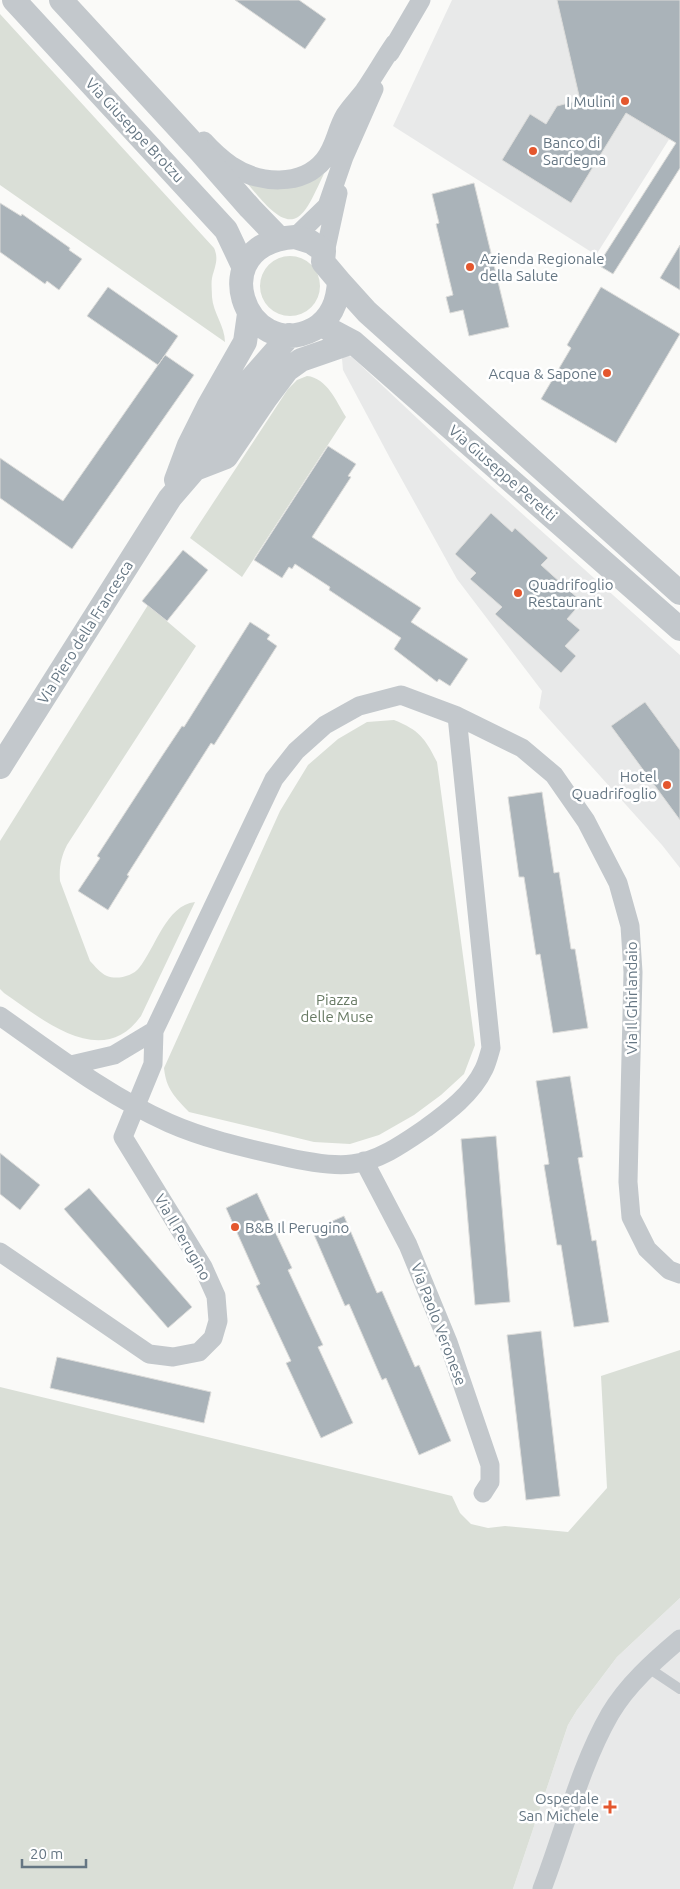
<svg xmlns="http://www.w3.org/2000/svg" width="680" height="1889" viewBox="0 0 680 1889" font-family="Ubuntu,sans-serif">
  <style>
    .built { fill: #e8e9e9 }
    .green { fill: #dadfd7 }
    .building { fill: #aab3b9; stroke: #dcdcda }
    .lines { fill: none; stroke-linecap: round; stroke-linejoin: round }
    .service { stroke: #c3c8cc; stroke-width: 10 }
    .minor { stroke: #c3c8cc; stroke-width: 19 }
    .tertiary { stroke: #c3c8cc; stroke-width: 24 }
    .poi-dot { fill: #e4572e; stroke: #fff; stroke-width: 2 }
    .labels { text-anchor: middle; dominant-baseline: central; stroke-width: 5; stroke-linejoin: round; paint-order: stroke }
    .poi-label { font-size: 15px; fill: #657683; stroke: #fff; text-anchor: end }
    .street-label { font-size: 15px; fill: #657683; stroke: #fff }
    .park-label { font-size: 15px; fill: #687a64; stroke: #fff }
  </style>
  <rect width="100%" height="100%" fill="#fafaf8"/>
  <!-- built -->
  <path class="built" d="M452 0H680V122L596 255 393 126Z
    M343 354 352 357 451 450 680 655V868L662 845 539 708 542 691 457 579 391 460 343 370 342 359Z
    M680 1598V1889H513L568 1725 577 1710 617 1657Z"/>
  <!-- green -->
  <path class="green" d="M0 14 214 248C219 259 215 266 212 278 211 284 212 291 212 297 213 313 225 326 225 342L0 185Z
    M324 174C318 185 309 210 298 217 280 229 256 192 245 181 276 184 297 192 324 174Z
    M260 286a30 30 0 1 1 60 0a30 30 0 1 1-60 0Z
    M307 376C327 378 336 401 346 417L242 577 190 538 288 389 297 380Z
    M148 605 196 646 67 845C61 857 59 867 60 881L90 961C95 966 100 973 107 976 117 980 133 976 139 968 155 949 166 905 195 902L141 1016C102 1071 42 1019 4 993L0 989V841Z
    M394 720C419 730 425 738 437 762L475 1045 464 1074 441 1095 414 1115 379 1135 350 1144 314 1142 189 1112C175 1097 166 1089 164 1068L280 811 308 765 338 739 367 722Z
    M680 1350V1598L617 1657 577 1710 568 1725 513 1889H0V1387L452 1496 460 1513 471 1524 488 1528 505 1526 568 1532 607 1488 601 1376Z"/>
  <!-- building -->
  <path class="building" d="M235 0H299L326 19 305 49Z
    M557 0H680V168L613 274 598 265 676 143 626 113 571 203 502 160 530 114 546 124 557 106 580 100Z
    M474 183 509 327 469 336 463 310 450 313 446 297 453 295 436 224 439 223 432 194Z
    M0 203 21 216 22 214 70 248 69 250 82 259 59 290 47 281 45 284 0 252Z
    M680 245V290L660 278Z
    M108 287 178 336 158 365 87 316Z
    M601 287 680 334 616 443 541 399 571 348 567 345Z
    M165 355 194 375 72 549 0 498V458L63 501Z
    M328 446 356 464 348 476 351 477 312 537 421 608 411 622 468 659 450 686 439 679 437 682 394 649 401 638 329 590 330 587 295 564 292 569 289 567 282 578 254 560Z
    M491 513 512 532 515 528 548 558 541 565 582 602 567 619 580 630 565 646 576 656 561 673 495 614 502 607 470 579 476 573 455 554Z
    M183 550 208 570 167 621 142 601Z
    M250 622 270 635 267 639 277 646 214 745 211 743 127 875 129 876 108 910 78 891 100 858 97 856 162 756 182 726 184 727Z
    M645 702 680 750V820L611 726Z
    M542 792 554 873 559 872 571 949H575L588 1028 553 1033 540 954 536 955 524 877H519L508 797Z
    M570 1076 583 1157 578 1158 592 1241 596 1240 609 1322 574 1327 561 1245H557L544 1165 549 1164 536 1081Z
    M496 1136 510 1302 475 1305 461 1139Z
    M0 1153 40 1185 20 1210 0 1194Z
    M89 1188 192 1307 168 1328 64 1209Z
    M257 1193 292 1268 288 1270 323 1345 318 1347 353 1423 321 1438 286 1363 291 1361 256 1286 260 1284 226 1208Z
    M344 1216 377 1293 382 1291 415 1367 419 1365 451 1441 419 1455 386 1378 382 1380 349 1304 345 1306 312 1230Z
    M541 1331 560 1496 526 1500 507 1335Z
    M57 1357 211 1392 204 1423 50 1388Z"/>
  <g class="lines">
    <!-- service -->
    <path class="service" d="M647 1667 680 1689"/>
    <!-- minor -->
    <path class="minor" d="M390 53 421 0
      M204 141C212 150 222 159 232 166 259 184 302 187 324 160 335 147 336 130 345 115 350 107 358 99 364 91 375 75 384 59 395 43
      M295 237 327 206 344 157 374 89
      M323 262 338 193
      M0 1016C54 1054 108 1096 169 1123 203 1138 241 1147 277 1155 298 1160 331 1167 352 1164 379 1161 404 1143 426 1128 448 1112 472 1094 484 1069 487 1063 489 1055 491 1048L457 716
      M71 1065 114 1055 154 1031
      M364 1161 408 1245 448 1342 490 1465V1482L483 1493
      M0 1252 149 1354 173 1357 199 1352 213 1338 218 1321 216 1296 203 1267 123 1137 153 1064 154 1031 274 779 296 751 325 725 359 706 401 695 457 716 522 748 554 775 586 821 618 883 630 926 633 972 628 1182 631 1217 647 1249 669 1270 680 1274
      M542 1889C564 1832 580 1766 610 1714 627 1685 654 1661 680 1639"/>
    <!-- tertiary -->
    <path class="tertiary" d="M14 0 226 230 244 268
      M61 0 200 151 250 208 279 238
      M295 237 311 242 324 251 323 262 339 281C338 301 332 318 314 329 245 365 201 243 295 237Z
      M339 281 367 312 680 593
      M321 325 353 342 680 629
      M195 469 226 457 266 398 287 370 301 360 353 342
      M176 480 189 445 208 407 245 342 249 314
      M0 767 170 498 195 469 245 386 290 335"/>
  </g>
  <!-- markers -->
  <g class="poi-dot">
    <circle cx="625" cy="101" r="5"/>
    <circle cx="533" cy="151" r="5"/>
    <circle cx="470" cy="267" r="5"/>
    <circle cx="607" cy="373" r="5"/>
    <circle cx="518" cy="593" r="5"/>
    <circle cx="667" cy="785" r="5"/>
    <circle cx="235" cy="1227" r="5"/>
    <path d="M607.5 1799.5h5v5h5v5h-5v5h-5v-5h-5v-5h5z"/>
  </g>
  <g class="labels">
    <!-- poi labels -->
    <g class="poi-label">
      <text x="615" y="101">I Mulini</text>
      <text x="543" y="142" text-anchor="start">Banco di<tspan x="543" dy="17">Sardegna</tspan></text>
      <text x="480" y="258" text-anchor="start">Azienda Regionale<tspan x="480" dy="17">della Salute</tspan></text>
      <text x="597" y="373">Acqua &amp; Sapone</text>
      <text x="528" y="584" text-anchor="start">Quadrifoglio<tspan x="528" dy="17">Restaurant</tspan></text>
      <text x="657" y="776">Hotel<tspan x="657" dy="17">Quadrifoglio</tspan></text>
      <text x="245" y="1227" text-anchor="start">B&amp;B Il Perugino</text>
      <text x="599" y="1798">Ospedale<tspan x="599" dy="17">San Michele</tspan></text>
    </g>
    <!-- street labels -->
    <g class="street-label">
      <text transform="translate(135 130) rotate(47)">Via Giuseppe Brotzu</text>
      <text transform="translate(503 473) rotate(41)">Via Giuseppe Peretti</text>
      <text transform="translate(85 632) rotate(-58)">Via Piero della Francesca</text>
      <text transform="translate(631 998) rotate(-90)">Via Il Ghirlandaio</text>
      <text transform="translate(183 1237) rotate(60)">Via Il Perugino</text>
      <text transform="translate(439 1324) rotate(69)">Via Paolo Veronese</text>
    </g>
    <!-- park labels -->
    <g class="park-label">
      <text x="337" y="999">Piazza<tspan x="337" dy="17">delle Muse</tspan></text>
    </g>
  </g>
  <!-- scale -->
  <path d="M22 1859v8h64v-8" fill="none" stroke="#657683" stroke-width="2.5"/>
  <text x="30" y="1859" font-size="15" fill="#657683" stroke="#ffffff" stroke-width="4" paint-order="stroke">20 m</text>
</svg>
